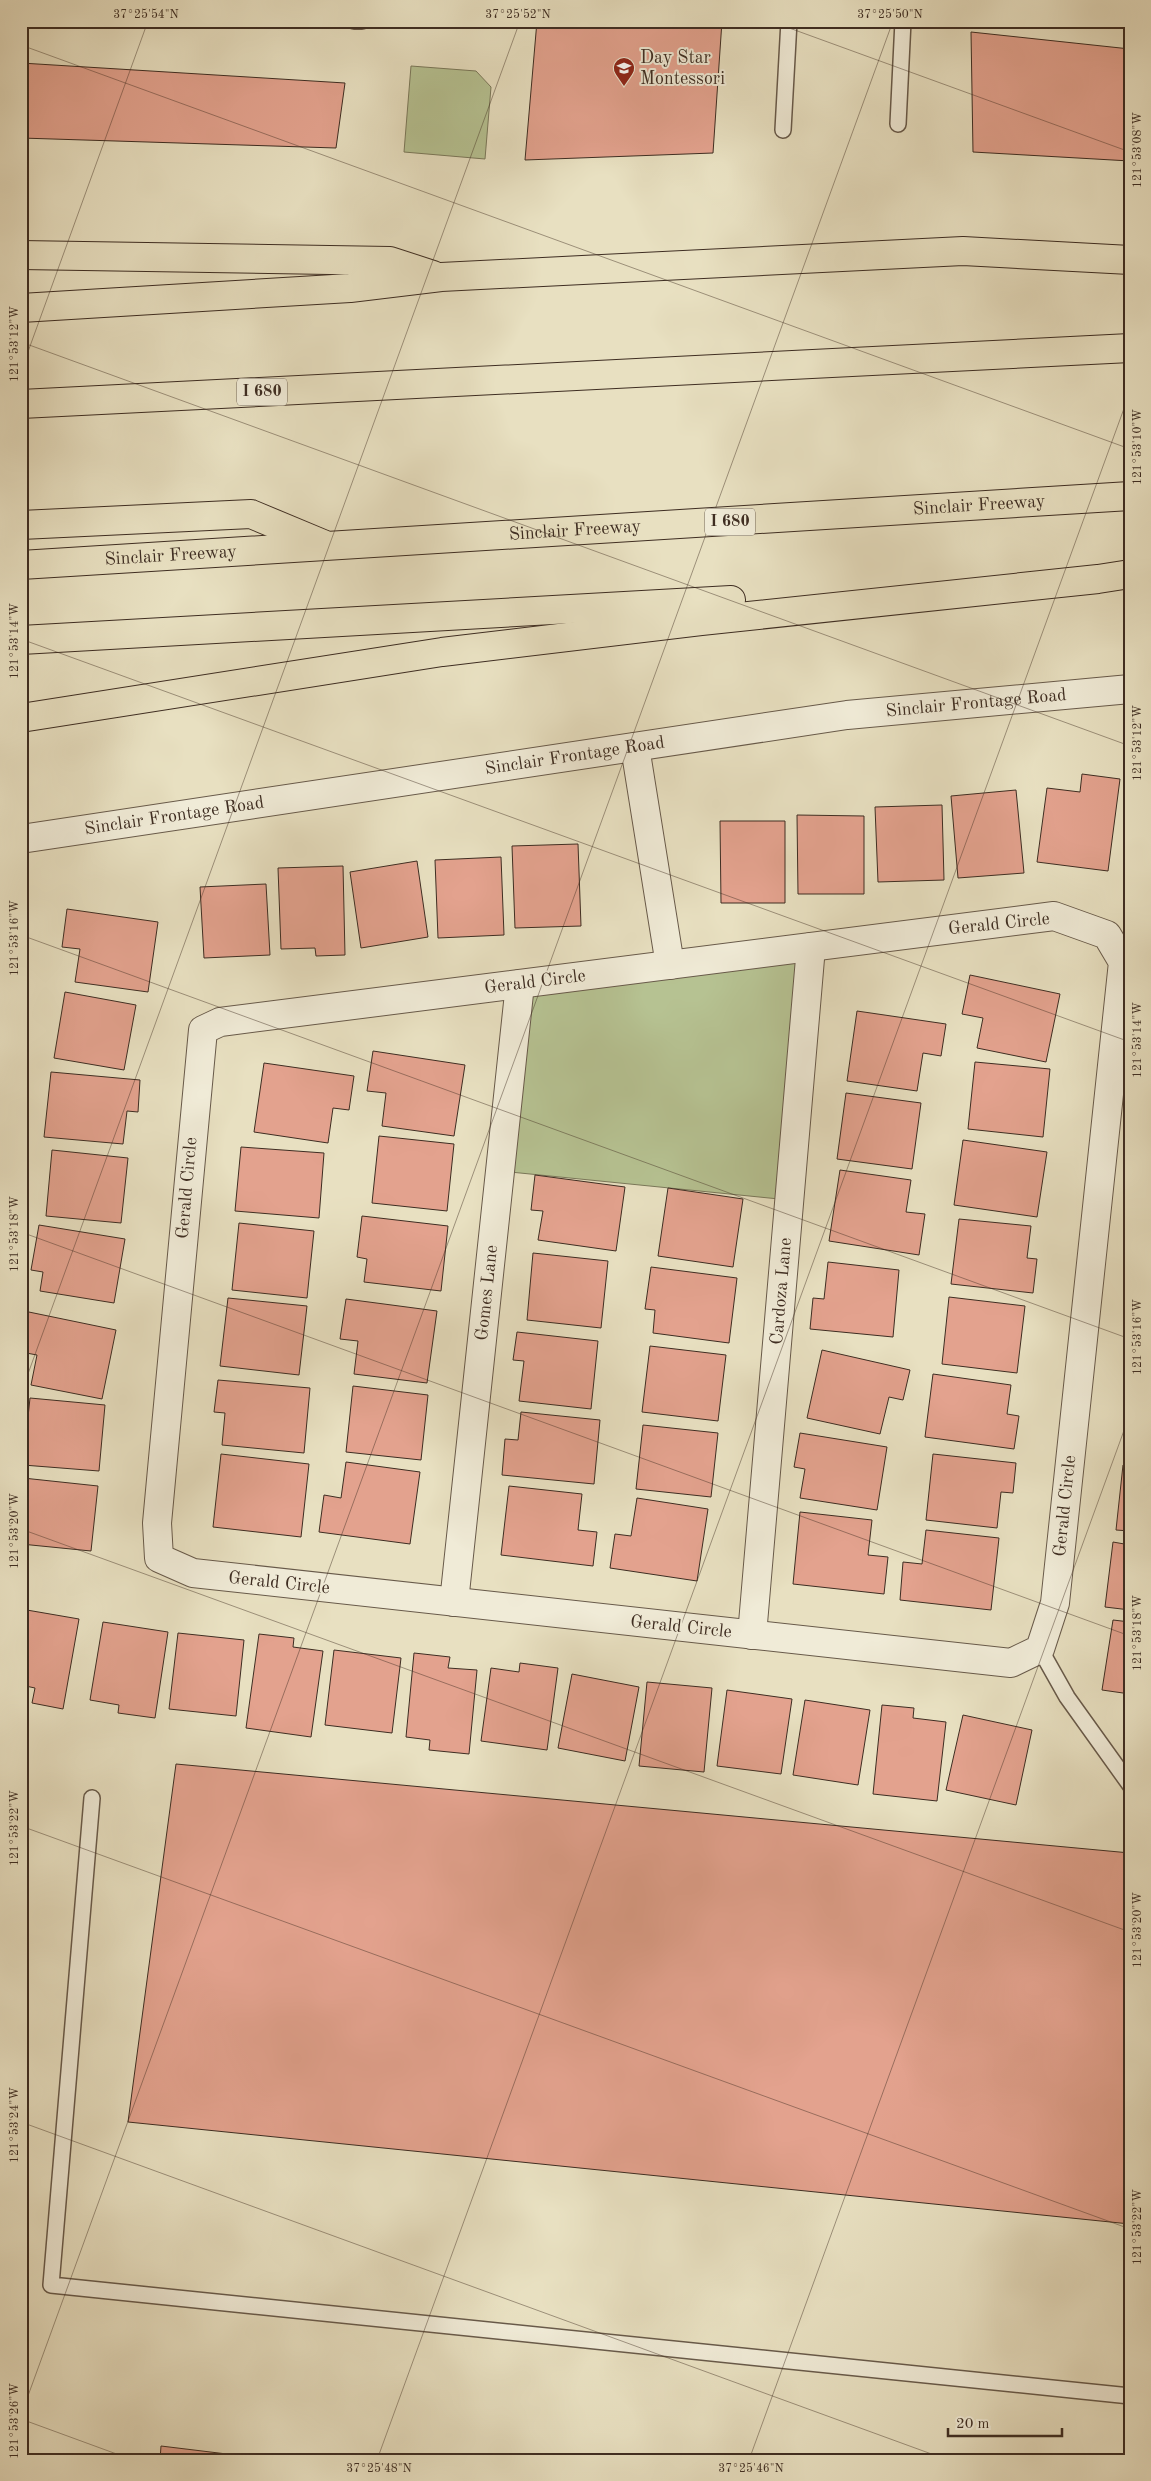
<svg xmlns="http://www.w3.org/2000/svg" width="1151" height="2481" viewBox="0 0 1151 2481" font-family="'Old Standard TT',serif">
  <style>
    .green { fill: #b6c292; stroke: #7a785a }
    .building { fill: #e3a28e; stroke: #3e2d22 }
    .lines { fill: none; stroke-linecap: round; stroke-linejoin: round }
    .service-casing { stroke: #685a4a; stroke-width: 18 }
    .minor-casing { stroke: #685a4a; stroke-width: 30 }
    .motorway-casing { stroke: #3e2d22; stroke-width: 30 }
    .service { stroke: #f0ebd7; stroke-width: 15 }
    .minor { stroke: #f0ebd7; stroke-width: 28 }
    .motorway { stroke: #e8e0c1; stroke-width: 28 }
    .ticks { fill: none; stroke: #3e2d22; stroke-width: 1; stroke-opacity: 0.45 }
    .labels { text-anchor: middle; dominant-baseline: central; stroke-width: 4; stroke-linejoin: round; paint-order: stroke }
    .shield { fill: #f0ebd7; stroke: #736658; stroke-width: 1 }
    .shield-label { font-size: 16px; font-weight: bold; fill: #3e2d22 }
    .poi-label { font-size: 18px; fill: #3e2d22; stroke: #f0ebd7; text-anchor: start }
    .street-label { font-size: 18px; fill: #3e2d22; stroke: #f0ebd7 }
    .neatline { fill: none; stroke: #3e2d22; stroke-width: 2 }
    .ticks-label { font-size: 12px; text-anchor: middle; fill: #3e2d22 }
  </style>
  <rect width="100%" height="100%" fill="#e8e0c1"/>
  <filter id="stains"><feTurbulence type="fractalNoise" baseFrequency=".004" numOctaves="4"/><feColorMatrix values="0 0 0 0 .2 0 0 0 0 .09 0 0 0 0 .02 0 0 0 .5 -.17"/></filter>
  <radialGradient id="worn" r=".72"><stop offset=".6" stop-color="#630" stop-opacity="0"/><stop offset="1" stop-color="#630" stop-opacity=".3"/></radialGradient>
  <!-- green -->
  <path class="green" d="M411 66 476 71 491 87 485 159 404 152Z
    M811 947 789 1200 500 1171 520 984Z"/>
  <!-- building -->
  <path class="building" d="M537 21H722L713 153 525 160Z
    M971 32 1130 49V161L973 152Z
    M21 63 345 83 336 148 21 138Z
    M1082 774 1120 779 1108 871 1037 862 1047 788 1080 792Z
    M1016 790 1024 873 958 878 951 796Z
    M942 805 944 880 878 882 875 807Z
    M797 815 864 816V894H798Z
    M720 821H785V903H721Z
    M578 844 581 926 515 928 512 846Z
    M501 857 504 935 438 938 435 860Z
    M417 861 428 937 361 948 350 872Z
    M343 866 345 955 316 956 315 948 281 949 278 868Z
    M266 884 270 955 204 958 200 887Z
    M67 909 158 922 148 992 75 982 80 949 62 947Z
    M970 975 1060 994 1046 1062 977 1048 983 1018 962 1014Z
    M65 992 136 1005 124 1070 54 1058Z
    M857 1011 946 1024 941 1056 923 1053 917 1091 847 1081Z
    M373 1051 465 1065 454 1136 382 1126 386 1093 367 1091Z
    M975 1062 1050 1069 1043 1137 968 1129Z
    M264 1063 354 1076 349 1110 333 1108 328 1143 254 1132Z
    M51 1072 140 1080 138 1112 127 1111 123 1144 44 1137Z
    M846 1093 921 1103 912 1169 837 1159Z
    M379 1136 454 1144 447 1211 372 1203Z
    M963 1140 1047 1152 1037 1217 954 1205Z
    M241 1147 324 1153 319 1218 235 1211Z
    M52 1150 128 1158 121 1223 46 1216Z
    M840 1170 911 1180 906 1212 925 1214 919 1255 829 1241Z
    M535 1175 625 1187 616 1251 538 1240 543 1211 531 1210Z
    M668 1188 743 1199 733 1267 658 1256Z
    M362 1216 448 1226 441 1291 364 1282 367 1259 357 1257Z
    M959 1219 1031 1226 1027 1258 1037 1259 1033 1293 951 1284Z
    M239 1223 314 1231 307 1298 232 1290Z
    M39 1225 125 1239 114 1303 40 1291 43 1272 31 1270Z
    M533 1253 608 1261 601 1328 527 1320Z
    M828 1262 899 1270 893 1337 810 1329 813 1298 824 1299Z
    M651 1267 737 1278 729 1343 653 1333 655 1310 645 1309Z
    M949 1297 1025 1306 1017 1373 942 1364Z
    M228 1298 307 1306 299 1375 220 1366Z
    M346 1299 437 1311 427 1383 354 1374 358 1341 340 1339Z
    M24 1311 116 1330 102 1399 31 1385 37 1355 21 1352Z
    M517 1332 598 1341 591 1409 519 1401 524 1361 513 1360Z
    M650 1346 726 1355 718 1421 642 1412Z
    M822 1350 910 1370 903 1400 889 1397 880 1434 807 1418Z
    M933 1374 1011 1385 1007 1414 1019 1416 1014 1449 925 1437Z
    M218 1380 310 1388 304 1453 222 1445 225 1413 214 1412Z
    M353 1386 428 1395 421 1460 346 1452Z
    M1130 1394V1454L1126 1453Z
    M30 1398 105 1405 99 1471 23 1465Z
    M521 1412 600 1420 594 1484 502 1475 505 1439 518 1440Z
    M643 1425 718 1433 711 1497 636 1489Z
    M800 1433 887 1447 877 1510 800 1498 805 1469 794 1467Z
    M221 1454 309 1464 301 1537 213 1527Z
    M933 1454 1016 1463 1013 1493 1001 1492 997 1528 926 1520Z
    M346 1462 420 1472 410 1544 319 1532 324 1495 341 1498Z
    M1123 1465H1130V1531L1116 1530Z
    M23 1478 98 1486 91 1551 21 1544Z
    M509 1486 582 1494 578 1530 597 1532 593 1566 501 1555Z
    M637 1498 708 1509 697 1581 610 1568 615 1534 631 1536Z
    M800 1512 872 1520 868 1555 888 1557 884 1594 793 1584Z
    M926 1530 999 1538 991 1610 900 1600 903 1562 922 1564Z
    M1113 1542 1130 1545V1610L1105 1607Z
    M21 1609 79 1619 63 1709 32 1703 35 1688 21 1685Z
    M1113 1620 1130 1622V1694L1102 1690Z
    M103 1622 168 1632 155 1718 118 1713 119 1705 90 1700Z
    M178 1633 244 1640 236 1716 169 1709Z
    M259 1634 294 1638 293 1647 323 1651 311 1737 246 1728Z
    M334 1650 401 1658 392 1733 325 1725Z
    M414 1653 450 1657 448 1668 477 1670 469 1754 429 1750 430 1740 406 1737Z
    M520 1663 558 1668 547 1750 481 1741 491 1668 519 1672Z
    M572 1674 639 1687 625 1761 558 1748Z
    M647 1682 712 1688 704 1772 639 1766Z
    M727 1690 792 1699 781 1774 717 1766Z
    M805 1700 870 1710 858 1785 793 1775Z
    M882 1705 914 1708 913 1718 946 1722 937 1801 873 1794Z
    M963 1715 1032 1730 1016 1805 946 1790Z
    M176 1764 1130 1853V2224L128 2122Z
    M161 2446 276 2460H160Z"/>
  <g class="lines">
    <!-- service casing -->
    <g class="service-casing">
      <path id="service" d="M354 21H362
        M898 124 903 21
        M783 130 789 21
        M1040 1649 1067 1697 1130 1785
        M92 1798 51 2285 1130 2396"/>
    </g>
    <!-- minor casing -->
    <g class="minor-casing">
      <g id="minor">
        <path d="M635 747 670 965"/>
        <path id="s1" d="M21 839 847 715 1130 689"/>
        <path d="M1054 916 1107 935 1123 962 1055 1603 1040 1649 1011 1663 193 1573 159 1558 157 1523 203 1030 220 1022Z"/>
        <path id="s2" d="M454 1602 520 984"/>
        <path id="s3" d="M752 1635 811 947"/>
      </g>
    </g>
    <!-- motorway casing -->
    <g class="motorway-casing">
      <g id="motorway">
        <path d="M21 255 390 261 433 275"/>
        <path d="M21 308 350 288 441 277 963 251 1130 260"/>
        <path d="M21 404 1130 348"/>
        <path d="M21 525 251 514 323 544"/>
        <path id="s4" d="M21 565 1130 496"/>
        <path d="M21 640 731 600"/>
        <path d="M21 718 442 652 701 621 1098 579 1130 574"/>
      </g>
    </g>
    <!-- service -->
    <use href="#service" class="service"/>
    <!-- minor -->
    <use href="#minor" class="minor"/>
    <!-- motorway -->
    <use href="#motorway" class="motorway"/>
  </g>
  <!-- ticks -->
  <path class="ticks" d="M770 21 1130 152M21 45 1130 449M21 342 1130 746M21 371 148 21M21 639 1130 1042M21 935 1130 1339M21 1232 1130 1636M21 1393 520 21M21 1529 1130 1932M21 1826 1130 2229M21 2122 948 2460M21 2415 893 21M21 2419 133 2460M377 2460 1130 392M749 2460 1130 1414M1121 2460 1130 2436"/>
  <!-- icons -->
  <defs>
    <g id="school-pin" transform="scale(1.125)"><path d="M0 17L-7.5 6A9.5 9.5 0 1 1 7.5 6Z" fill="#8f2418" stroke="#f0ebd7"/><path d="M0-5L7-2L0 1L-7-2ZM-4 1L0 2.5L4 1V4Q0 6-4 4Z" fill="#fff"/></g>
  </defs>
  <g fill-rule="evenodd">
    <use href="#school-pin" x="624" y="68"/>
  </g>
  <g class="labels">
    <!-- shield labels -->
    <g class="shield">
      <rect x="237" y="378.5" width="50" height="27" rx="4"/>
      <rect x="705" y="508.5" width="50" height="27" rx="4"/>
    </g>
    <g class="shield-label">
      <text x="262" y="392">I 680</text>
      <text x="730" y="522">I 680</text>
    </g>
    <!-- poi labels -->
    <g class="poi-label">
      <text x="640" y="58">Day Star<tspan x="640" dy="21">Montessori</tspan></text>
    </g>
    <!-- street labels -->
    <g class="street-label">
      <text stroke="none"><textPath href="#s4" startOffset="960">Sinclair Freeway</textPath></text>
      <text stroke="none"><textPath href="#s4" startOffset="555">Sinclair Freeway</textPath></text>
      <text stroke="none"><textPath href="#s4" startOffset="150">Sinclair Freeway</textPath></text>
      <text stroke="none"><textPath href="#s1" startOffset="965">Sinclair Frontage Road</textPath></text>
      <text stroke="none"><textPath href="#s1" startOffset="560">Sinclair Frontage Road</textPath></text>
      <text stroke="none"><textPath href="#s1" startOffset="155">Sinclair Frontage Road</textPath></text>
      <text transform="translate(999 924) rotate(-6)">Gerald Circle</text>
      <text transform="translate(535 982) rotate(-7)">Gerald Circle</text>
      <text transform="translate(187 1188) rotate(-85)">Gerald Circle</text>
      <text stroke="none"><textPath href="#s3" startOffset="345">Cardoza Lane</textPath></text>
      <text stroke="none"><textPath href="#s2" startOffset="311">Gomes Lane</textPath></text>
      <text transform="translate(1065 1506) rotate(-84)">Gerald Circle</text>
      <text transform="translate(279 1583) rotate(6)">Gerald Circle</text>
      <text transform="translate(681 1627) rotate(6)">Gerald Circle</text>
    </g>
  </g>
  <!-- margin -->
  <rect width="1151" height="2481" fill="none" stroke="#e8e0c1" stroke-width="55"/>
  <!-- scale -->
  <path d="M948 2428v8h114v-8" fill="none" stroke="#3e2d22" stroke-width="2.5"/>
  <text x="956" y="2428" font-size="15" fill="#3e2d22" stroke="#f0ebd7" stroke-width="4" paint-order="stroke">20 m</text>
  <rect x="28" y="28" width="1096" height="2426" class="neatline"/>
  <g class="ticks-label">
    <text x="146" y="18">37°25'54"N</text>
    <text x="518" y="18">37°25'52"N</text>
    <text x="890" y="18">37°25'50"N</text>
    <text transform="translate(1137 150) rotate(-90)" y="4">121°53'08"W</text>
    <text transform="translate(14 344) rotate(-90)" y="4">121°53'12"W</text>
    <text transform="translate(1137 447) rotate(-90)" y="4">121°53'10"W</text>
    <text transform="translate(14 641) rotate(-90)" y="4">121°53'14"W</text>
    <text transform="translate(1137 743) rotate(-90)" y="4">121°53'12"W</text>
    <text transform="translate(14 938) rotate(-90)" y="4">121°53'16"W</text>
    <text transform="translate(1137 1040) rotate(-90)" y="4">121°53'14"W</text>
    <text transform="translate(14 1234) rotate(-90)" y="4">121°53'18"W</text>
    <text transform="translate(1137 1337) rotate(-90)" y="4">121°53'16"W</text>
    <text transform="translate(14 1531) rotate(-90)" y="4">121°53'20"W</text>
    <text transform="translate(1137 1633) rotate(-90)" y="4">121°53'18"W</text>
    <text transform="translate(14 1828) rotate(-90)" y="4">121°53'22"W</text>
    <text transform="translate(1137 1930) rotate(-90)" y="4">121°53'20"W</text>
    <text transform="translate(14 2125) rotate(-90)" y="4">121°53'24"W</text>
    <text transform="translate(1137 2227) rotate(-90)" y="4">121°53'22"W</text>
    <text transform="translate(14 2421) rotate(-90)" y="4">121°53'26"W</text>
    <text x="379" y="2472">37°25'48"N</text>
    <text x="751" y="2472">37°25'46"N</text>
  </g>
  <rect width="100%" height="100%" filter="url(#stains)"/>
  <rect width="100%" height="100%" fill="url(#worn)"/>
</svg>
